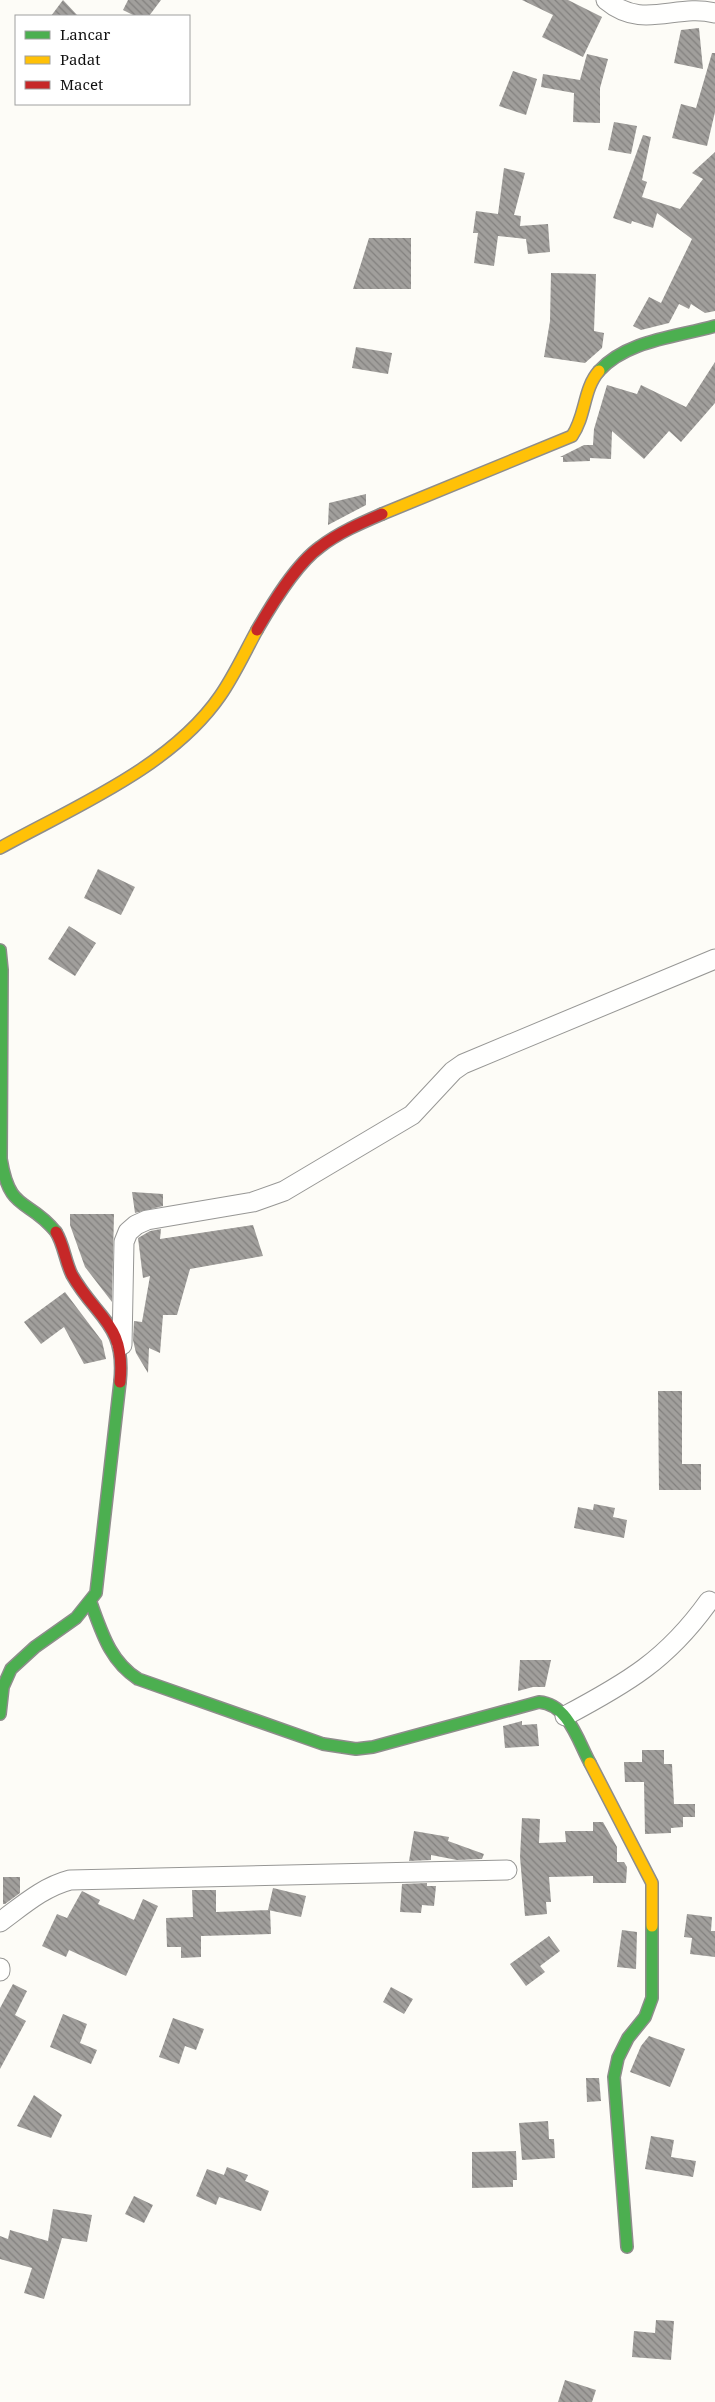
<svg xmlns="http://www.w3.org/2000/svg" width="715" height="2402" viewBox="0 0 715 2402" font-family="'Noto Serif',serif">
  <style>
    .building { fill: url(#building-back-hatch) }
    .lines { fill: none; stroke-linecap: round; stroke-linejoin: round }
    .street-casing { stroke: #979795; stroke-width: 21 }
    .fast-casing { stroke: #8e8d8b; stroke-width: 14 }
    .slow-casing { stroke: #8e8d8b; stroke-width: 14 }
    .jam-casing { stroke: #8e8d8b; stroke-width: 14 }
    .street { stroke: #fffffe; stroke-width: 19 }
    .fast { stroke: #4caf50; stroke-width: 11 }
    .slow { stroke: #ffc107; stroke-width: 11 }
    .jam { stroke: #c62828; stroke-width: 11 }
  </style>
  <defs>
    <pattern id="building-back-hatch" width="6" height="6" patternUnits="userSpaceOnUse" patternTransform="scale(1.25)"><rect width="6" height="6" fill="#a19f9c"/><path d="M-1 5l2 2M0 0l6 6M5-1l2 2" fill="none" stroke="#82807e"/></pattern>
  </defs>
  <rect width="100%" height="100%" fill="#fdfcf7"/>
  <!-- building -->
  <path class="building" d="M63 0 78 16H51Z
    M128 0H161L149 16H135L123 10Z
    M522 0H568L602 17 583 57 542 37 553 15Z
    M699 28 703 69 674 63 681 30Z
    M712 53H715V112L707 146 672 138 681 104 696 108Z
    M587 54 608 59 600 88V123L573 122 574 93 541 87 543 74 580 80Z
    M513 71 537 79 526 115 499 106Z
    M614 122 637 126 631 154 608 150Z
    M643 135 651 137 642 180 647 182 642 197 680 209 703 179 692 173 715 152V311L705 313 691 304 689 309 679 304 669 323 641 330 633 326 649 297 661 303 692 239 657 213 653 228 632 221 631 224 613 218Z
    M504 168 525 173 514 215 521 216 520 226 548 224 550 252 528 254 526 239 498 236 494 266 474 263 478 233H473L476 211 498 214Z
    M369 238H411V289H353Z
    M551 273 596 274 594 331 604 333 602 348 585 363 544 357 550 321Z
    M356 347 392 353 388 374 352 368Z
    M715 362V403L681 442 669 431 644 459 612 431 611 459 590 458V461L563 462V457H560L584 445H593L594 429 607 385 637 394 641 385 686 407Z
    M366 494V505L328 525 329 503Z
    M98 869 135 887 121 915 84 898Z
    M69 926 96 943 75 976 48 959Z
    M132 1192 163 1194V1206L135 1213Z
    M70 1214H114L112 1302 85 1267 70 1225Z
    M253 1225 263 1256 190 1269 177 1315H163L160 1353 149 1348 148 1373 136 1353 133 1340 134 1321 142 1322 150 1276 143 1278 138 1238 150 1231 161 1229 160 1239Z
    M65 1292 102 1341 106 1359 84 1364 64 1327 41 1344 24 1322Z
    M658 1391H682V1464H701V1490H659Z
    M594 1504 615 1508 613 1517 627 1520 624 1538 574 1528 578 1507 593 1510Z
    M520 1660H551L545 1687H533L518 1691Z
    M522 1721V1725L537 1724 539 1746 505 1748 503 1726Z
    M642 1750H664V1764H672L674 1804H695V1817H683V1827L671 1828V1833L645 1834 644 1782H625L624 1762H642Z
    M522 1818 540 1819 539 1843 566 1842 565 1831H593V1822H603L617 1847V1862H624L627 1867 626 1883H593V1876L549 1877 551 1902H546L547 1914 525 1916 520 1857Z
    M414 1831 449 1837 448 1841 484 1854 482 1859 457 1860 431 1855V1860L409 1861Z
    M3 1877H20V1893L5 1904H3Z
    M427 1883V1886H436L434 1906 422 1905 421 1913 400 1912 402 1884Z
    M273 1888 306 1896 301 1917 268 1910Z
    M192 1890H216V1912L270 1910 271 1934 201 1936V1957L181 1958V1947H167L166 1918 193 1917Z
    M82 1891 100 1900 98 1904 134 1920 143 1899 158 1906 126 1976 69 1950 66 1957 42 1946 57 1914 67 1918Z
    M687 1914 712 1917 711 1931H715V1957L690 1954 692 1938 684 1937Z
    M622 1930 637 1932 636 1969 617 1967Z
    M549 1936 560 1951 540 1966 545 1972 526 1986 510 1964Z
    M13 1984 27 1991 15 2015 26 2021 0 2069V2008Z
    M391 1987 413 1999 404 2014 383 2002Z
    M63 2014 87 2024 80 2043 97 2050 91 2064 50 2047Z
    M173 2018 204 2029 196 2050 185 2046 179 2064 159 2057Z
    M649 2036 685 2049 670 2087 630 2072 641 2046Z
    M586 2078H599L601 2101 587 2102Z
    M34 2095 62 2115 51 2138 17 2126Z
    M548 2121 549 2139H554L555 2158 522 2160 519 2123Z
    M651 2136 674 2140 671 2157 696 2161 693 2177 645 2169Z
    M516 2151 517 2180H513V2187L472 2188V2152Z
    M227 2167 248 2175 245 2181 269 2191 261 2211 219 2197 216 2205 196 2196 207 2169 224 2175Z
    M134 2196 153 2205 144 2223 125 2214Z
    M53 2209 92 2215 87 2242 62 2238 44 2299 24 2293 32 2268 0 2259V2236L8 2239 10 2230 48 2241Z
    M656 2320 674 2321 671 2360 632 2357 634 2331 655 2333Z
    M565 2380 596 2390 592 2402H558Z"/>
  <g class="lines">
    <!-- street casing -->
    <g class="street-casing">
      <path id="street" d="M606 0C643 31 676 3 715 13
        M122 1345 124 1242 128 1232 136 1225 147 1220 253 1202 284 1191 412 1115 453 1071 463 1064 715 959
        M565 1716C627 1683 667 1660 709 1601
        M0 1922C22 1906 43 1887 70 1880L507 1870
        M0 1968V1971"/>
    </g>
    <!-- fast casing -->
    <g class="fast-casing">
      <path id="fast" d="M599 371C627 340 677 337 715 326
        M0 950 2 970 1 1159C10 1214 28 1197 56 1232
        M91 1603C102 1633 110 1661 138 1679L323 1744 356 1749 373 1747 539 1702C568 1704 578 1741 590 1763
        M0 1714 3 1687 11 1669 35 1647 76 1618 96 1593 120 1382
        M627 2247 614 2077 618 2058 628 2038 645 2017 652 1998V1926"/>
    </g>
    <!-- slow casing -->
    <g class="slow-casing">
      <path id="slow" d="M382 514 572 436C586 416 583 389 599 371
        M0 848C74 807 171 767 220 696 234 676 245 652 257 630
        M590 1763 652 1883V1926"/>
    </g>
    <!-- jam casing -->
    <g class="jam-casing">
      <path id="jam" d="M257 630C272 604 296 564 320 547 338 533 361 523 382 514
        M56 1232C64 1245 65 1261 72 1275 97 1319 126 1324 120 1382"/>
    </g>
    <!-- street -->
    <use href="#street" class="street"/>
    <!-- fast -->
    <use href="#fast" class="fast"/>
    <!-- slow -->
    <use href="#slow" class="slow"/>
    <!-- jam -->
    <use href="#jam" class="jam"/>
  </g>
  <!-- legend -->
  <rect x="15" y="15" width="175" height="90" fill="#ffffff" stroke="#a0a0a0"/>
  <rect x="25" y="31" width="25" height="8" fill="#4caf50" stroke="#a0a0a0"/>
  <text x="60" y="40" font-size="15" fill="#111111">Lancar</text>
  <rect x="25" y="56" width="25" height="8" fill="#ffc107" stroke="#a0a0a0"/>
  <text x="60" y="65" font-size="15" fill="#111111">Padat</text>
  <rect x="25" y="81" width="25" height="8" fill="#c62828" stroke="#a0a0a0"/>
  <text x="60" y="90" font-size="15" fill="#111111">Macet</text>
</svg>
